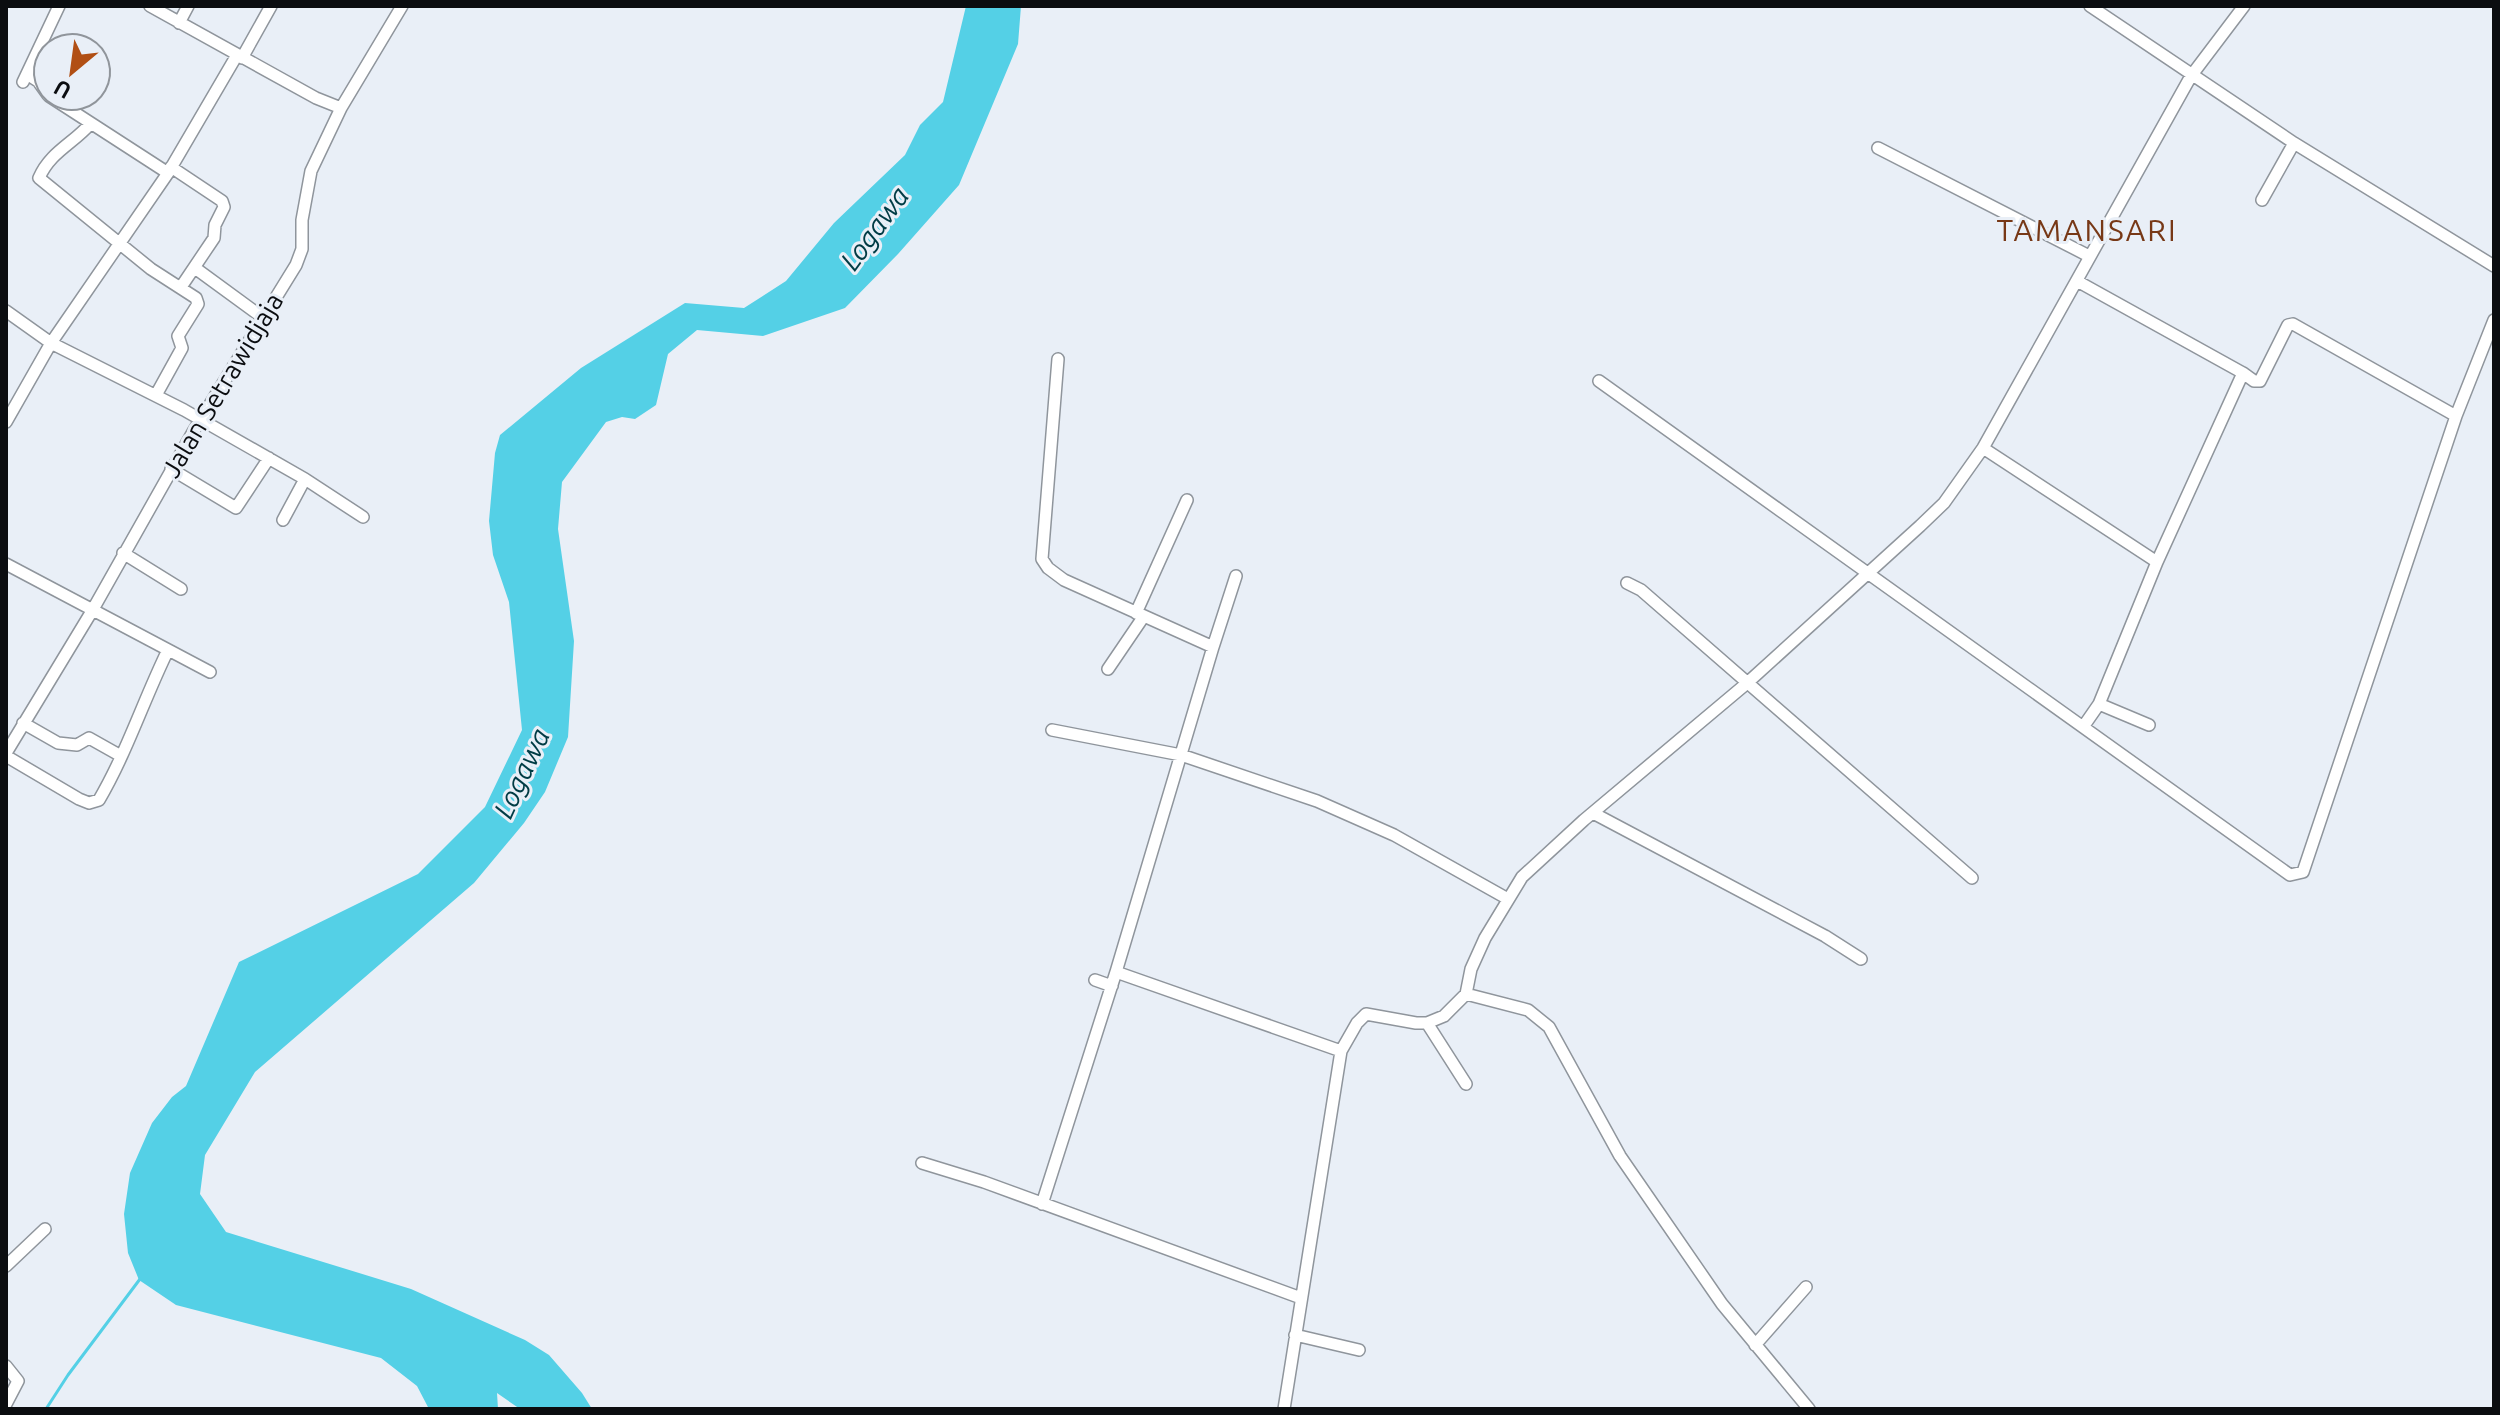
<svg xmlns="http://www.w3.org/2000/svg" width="2500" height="1415" viewBox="0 0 2500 1415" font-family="Ubuntu,sans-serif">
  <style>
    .water { fill: #54d0e6 }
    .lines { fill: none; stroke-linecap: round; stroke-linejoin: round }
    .stream { stroke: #54d0e6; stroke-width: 3 }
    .minor-casing { stroke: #8f959c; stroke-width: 14 }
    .minor { stroke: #fff; stroke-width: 11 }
    .labels { text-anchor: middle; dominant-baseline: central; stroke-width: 6; stroke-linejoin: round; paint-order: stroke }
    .street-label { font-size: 26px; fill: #0b0d10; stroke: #e9eff7 }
    .water-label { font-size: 28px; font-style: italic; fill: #003c45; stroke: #e9eff7 }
    .quarter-label { font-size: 30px; letter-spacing: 2px; fill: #773816; stroke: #e9eff7 }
  </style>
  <rect width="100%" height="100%" fill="#e9eff7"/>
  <!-- water -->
  <path class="water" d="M966 6H1021L1018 44 959 185 898 254 845 308 763 336 697 330 668 354 656 405 635 419 622 417 606 422 562 482 558 529 574 641 568 737 545 792 524 823 474 883 255 1072 205 1155 200 1194 226 1232 411 1289 525 1340 549 1355 582 1393 592 1409H520L497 1393 498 1409H429L417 1386 381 1358 176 1305 139 1280 128 1253 124 1214 130 1173 152 1123 172 1097 186 1086 239 962 418 874 485 807 522 730 509 602 493 555 489 521 495 453 500 435 581 368 685 303 744 308 786 281 834 223 905 155 920 125 943 102Z"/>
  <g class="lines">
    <!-- stream -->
    <path class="stream" d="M46 1409 68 1375 140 1279"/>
    <!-- minor casing -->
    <g class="minor-casing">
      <path id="minor" d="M150 6 316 98 341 108
        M2090 6 2294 143 2494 266
        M179 23 188 6
        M242 58 271 6
        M27 74 38 81 48 95
        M23 82 59 6
        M49 96 168 173
        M90 124C74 143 50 152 39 178L151 269 196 298 198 304 178 336 182 348 156 395
        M1878 148 2089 256
        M171 167 222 201 224 207 215 225 214 238 181 287
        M2262 200 2294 143
        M195 268 262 317
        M2077 281 2243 373 2157 562 2099 704 2083 727
        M6 311 51 343 184 410 305 479 283 520
        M1058 359 1042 559 1048 568 1064 580 1213 647
        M2243 373 2254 381H2260L2288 325 2293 324 2456 416
        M1599 381 2290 875 2303 872 2456 416 2494 320
        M6 422 51 343 168 173 237 55
        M1983 448 2157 562
        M171 469 236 508 269 458
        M305 479 363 517
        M123 553 181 589
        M6 564 210 672
        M1236 576 1213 647 1116 972 1341 1051
        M1627 583 1641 590 1972 878
        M1136 613 1187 500
        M1108 669 1144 616
        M2099 704 2149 725
        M23 723 58 743 77 745 89 738 121 756
        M1052 730 1181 755 1317 801 1394 835 1508 899
        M6 753 92 611 193 432 296 265 302 249V220L311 171 341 108 402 6
        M6 756 79 799 89 803 99 800C127 752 144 699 168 650
        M1593 813 1825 936 1861 959
        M1095 980 1112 986
        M1466 994 1528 1010 1549 1027 1620 1156 1722 1304 1809 1409
        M1427 1023 1466 1084
        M922 1163 984 1182 1301 1298
        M1042 1204 1116 972
        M6 1266 45 1229
        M1295 1335 1359 1350
        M1755 1345 1806 1287
        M6 1366 18 1381 6 1404
        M1284 1409 1341 1051 1357 1023 1366 1014 1416 1023H1427L1444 1016 1466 994 1471 969 1485 938 1522 877 1584 820 1746 684 1920 526 1944 503 1983 448 2191 76 2244 6"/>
    </g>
    <!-- minor -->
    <use href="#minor" class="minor"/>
  </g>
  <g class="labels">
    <!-- street labels -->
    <g class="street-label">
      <text transform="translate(222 385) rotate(-59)">Jalan Setrawidjaja</text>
    </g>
    <!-- water labels -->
    <g class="water-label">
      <text transform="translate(874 228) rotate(-54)">Logawa</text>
      <text transform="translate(521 773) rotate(-65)">Logawa</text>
    </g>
    <!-- quarter labels -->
    <g class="quarter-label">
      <text x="2087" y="230">TAMANSARI</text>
    </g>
  </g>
  <!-- border -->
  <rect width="2500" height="1415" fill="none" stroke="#0b0d10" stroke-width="16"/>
  <!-- north arrow -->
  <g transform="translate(72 72) rotate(209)"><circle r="38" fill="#e9eff7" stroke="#90959b" stroke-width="2"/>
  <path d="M0-6L14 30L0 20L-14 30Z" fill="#b14f14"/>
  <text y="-12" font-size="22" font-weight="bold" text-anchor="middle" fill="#0b0d10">U</text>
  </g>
</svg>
